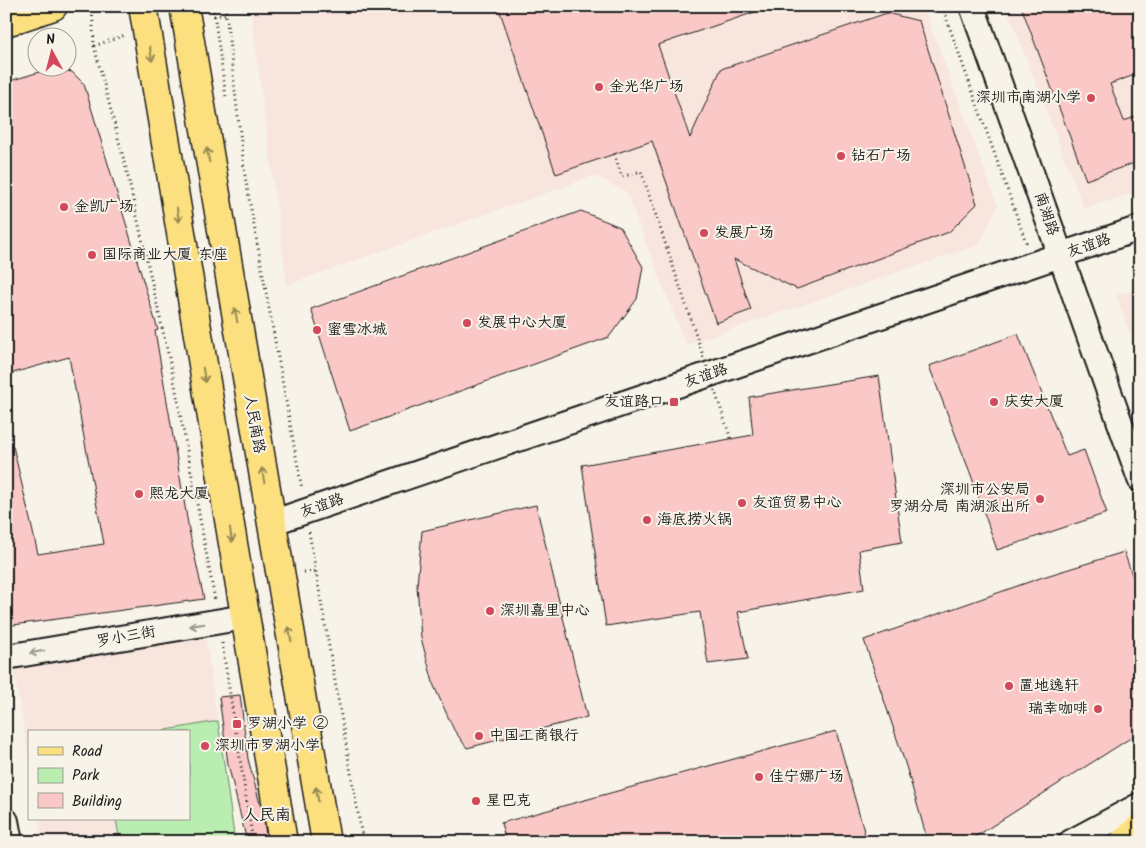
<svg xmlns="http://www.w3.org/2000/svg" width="1146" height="848" viewBox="0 0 1146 848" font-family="Kalam,'LXGW WenKai TC',sans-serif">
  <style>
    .built { fill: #f8e6de }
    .green { fill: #b9eeb0; stroke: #6a8566 }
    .building { fill: #fac9c7; stroke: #1c1c1c }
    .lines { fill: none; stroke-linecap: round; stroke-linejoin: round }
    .minor-casing { stroke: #1c1c1c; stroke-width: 28 }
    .major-casing { stroke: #1c1c1c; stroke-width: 31 }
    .highway-casing { stroke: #1c1c1c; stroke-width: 31 }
    .path { stroke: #1c1c1c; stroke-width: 3; stroke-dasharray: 1 4; stroke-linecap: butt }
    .minor { stroke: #f7f3e8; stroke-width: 24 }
    .major { stroke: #fce080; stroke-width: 28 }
    .highway { stroke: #fce080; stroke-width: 28 }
    .path-bridge { stroke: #1c1c1c; stroke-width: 3; stroke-dasharray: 1 4; stroke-linecap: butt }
    .oneway { stroke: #978853 }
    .oneway2 { stroke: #94928c }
    .poi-dot { fill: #d1495b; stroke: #f7f3e8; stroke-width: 2 }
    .labels { text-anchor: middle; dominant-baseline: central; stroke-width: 4; stroke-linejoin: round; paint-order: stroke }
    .poi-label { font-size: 15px; fill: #1c1c1c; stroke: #f7f3e8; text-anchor: start }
    .street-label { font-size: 15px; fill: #1c1c1c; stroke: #f7f3e8 }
    .neighbourhood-label { font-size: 16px; fill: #1c1c1c; stroke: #f7f3e8 }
  </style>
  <rect width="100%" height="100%" fill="#f7f3e8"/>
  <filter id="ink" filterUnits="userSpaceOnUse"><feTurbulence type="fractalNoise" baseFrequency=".02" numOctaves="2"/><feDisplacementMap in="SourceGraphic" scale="10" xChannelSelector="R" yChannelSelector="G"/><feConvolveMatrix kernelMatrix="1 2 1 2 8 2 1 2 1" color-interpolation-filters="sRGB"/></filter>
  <g filter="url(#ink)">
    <!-- built -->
    <path class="built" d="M250 6H923L998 206 979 245 686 345 626 192 594 176 287 285Z
      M1006 6H1140V191L1084 209Z
      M1140 288V361L1116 295Z
      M205 633 235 842H42L38 819H189V732H29V760L12 660Z"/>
    <!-- green -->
    <path class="green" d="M218 721 235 842H120L116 819H189V732H155Z"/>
    <!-- building -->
    <path class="building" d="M498 6H763L764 9 658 45 690 138 721 69 887 13 919 21 977 204 949 232 797 289 734 259 751 310 716 323 652 141 556 174Z
      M1021 6H1140V73L1110 84 1124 121 1140 115V161L1086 180Z
      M53 68 72 72 84 84 158 330 155 331 189 530 204 599 6 626V446H13L38 554 104 544 69 357 6 375V82Z
      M581 211 620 227 643 267 637 299 609 337 350 431 311 309Z
      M1018 334 1067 456 1084 450 1107 513 997 550 971 475 929 366Z
      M879 376 902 542 859 550 864 589 738 612 748 659 708 664 700 612 606 626 582 465 753 435 749 397Z
      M536 505 587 717 467 748 454 730 434 686 421 638 417 585 422 531Z
      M1124 552 1140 597V732L967 842H928L906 766 864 640 1043 577Z
      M240 695 248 759 263 815 267 842H247L228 764 219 697Z
      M836 731 867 842H506L501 823Z"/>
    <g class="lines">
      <!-- minor casing -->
      <g class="minor-casing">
        <path id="minor" d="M972 6 1140 479
          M271 523 1140 228
          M6 657 245 617
          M6 821 10 842
          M1071 842 1140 805"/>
      </g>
      <!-- major casing -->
      <g class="major-casing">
        <path id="major" d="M143 6 283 842
          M184 6 326 842
          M6 22 53 6"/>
      </g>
      <!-- highway casing -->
      <g class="highway-casing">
        <path id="highway" d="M1124 842 1140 828"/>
      </g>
      <!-- path -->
      <path class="path" d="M92 6 94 46 126 168 174 380 215 600
        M213 6 226 97
        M225 6 245 176 302 489
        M942 6 1026 242 1025 243
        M214 16 226 14
        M94 46 125 35
        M309 532 363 842
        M304 572 316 571
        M222 643 253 842"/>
      <!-- minor -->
      <use href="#minor" class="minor"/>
      <!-- major -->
      <use href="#major" class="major"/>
      <!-- highway -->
      <use href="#highway" class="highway"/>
      <!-- path-bridge -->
      <path class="path-bridge" d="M614 154 622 177 641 171 731 439"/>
    </g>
    <!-- one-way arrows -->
    <defs><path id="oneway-shaft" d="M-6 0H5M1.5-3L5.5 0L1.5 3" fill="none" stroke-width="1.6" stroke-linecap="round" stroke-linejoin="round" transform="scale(1.25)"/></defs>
    <g class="oneway">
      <use href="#oneway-shaft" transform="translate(151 54) rotate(81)"/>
      <use href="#oneway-shaft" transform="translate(208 155) rotate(-100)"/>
      <use href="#oneway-shaft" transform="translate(178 215) rotate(81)"/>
      <use href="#oneway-shaft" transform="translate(236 315) rotate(-100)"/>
      <use href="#oneway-shaft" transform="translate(204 375) rotate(81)"/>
      <use href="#oneway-shaft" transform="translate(263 475) rotate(-100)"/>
      <use href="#oneway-shaft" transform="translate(231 535) rotate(81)"/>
      <use href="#oneway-shaft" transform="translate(290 634) rotate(-100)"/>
      <use href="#oneway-shaft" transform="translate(317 794) rotate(-100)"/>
    </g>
    <g class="oneway2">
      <use href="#oneway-shaft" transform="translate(197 625) rotate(170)"/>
      <use href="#oneway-shaft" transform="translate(37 652) rotate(170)"/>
    </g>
  </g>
  <!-- markers -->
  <g class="poi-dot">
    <circle cx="599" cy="87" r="5"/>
    <circle cx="1091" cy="98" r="5"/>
    <circle cx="841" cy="156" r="5"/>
    <circle cx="64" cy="207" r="5"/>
    <circle cx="704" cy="233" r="5"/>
    <circle cx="92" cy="255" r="5"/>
    <circle cx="467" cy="323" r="5"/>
    <circle cx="317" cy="330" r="5"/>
    <rect x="669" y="397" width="10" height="10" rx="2.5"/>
    <circle cx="994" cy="402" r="5"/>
    <circle cx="139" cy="494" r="5"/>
    <circle cx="1040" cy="499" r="5"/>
    <circle cx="742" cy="503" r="5"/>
    <circle cx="647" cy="520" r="5"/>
    <circle cx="490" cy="611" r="5"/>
    <circle cx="1009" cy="686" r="5"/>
    <circle cx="1098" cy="709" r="5"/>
    <rect x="232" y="719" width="10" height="10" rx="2.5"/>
    <circle cx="479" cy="736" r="5"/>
    <circle cx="205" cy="746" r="5"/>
    <circle cx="759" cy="777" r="5"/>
    <circle cx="476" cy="801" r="5"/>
  </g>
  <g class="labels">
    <!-- poi labels -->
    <g class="poi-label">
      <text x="609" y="87">金光华广场</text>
      <text x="1081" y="98" text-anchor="end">深圳市南湖小学</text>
      <text x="851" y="156">钻石广场</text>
      <text x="74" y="207">金凯广场</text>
      <text x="714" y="233">发展广场</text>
      <text x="102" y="255">国际商业大厦 东座</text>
      <text x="477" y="323">发展中心大厦</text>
      <text x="327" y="330">蜜雪冰城</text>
      <text x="664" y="402" text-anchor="end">友谊路口</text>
      <text x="1004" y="402">庆安大厦</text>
      <text x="1030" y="490" text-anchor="end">深圳市公安局<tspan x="1030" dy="17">罗湖分局 南湖派出所</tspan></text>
      <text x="149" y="494">熙龙大厦</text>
      <text x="752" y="503">友谊贸易中心</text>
      <text x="657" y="520">海底捞火锅</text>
      <text x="500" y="611">深圳嘉里中心</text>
      <text x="1019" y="686">置地逸轩</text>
      <text x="1088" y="709" text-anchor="end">瑞幸咖啡</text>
      <text x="247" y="724">罗湖小学 ②</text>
      <text x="489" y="736">中国工商银行</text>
      <text x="215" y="746">深圳市罗湖小学</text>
      <text x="769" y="777">佳宁娜广场</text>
      <text x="486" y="801">星巴克</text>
    </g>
    <!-- street labels -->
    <g class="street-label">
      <text transform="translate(1046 214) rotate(71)">南湖路</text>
      <text transform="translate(1089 246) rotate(-19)">友谊路</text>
      <text transform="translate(706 376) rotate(-19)">友谊路</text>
      <text transform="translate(254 424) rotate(80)">人民南路</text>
      <text transform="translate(322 506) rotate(-19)">友谊路</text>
      <text transform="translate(126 637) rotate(-10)">罗小三街</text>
    </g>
    <!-- neighbourhood labels -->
    <g class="neighbourhood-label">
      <text x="267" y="815">人民南</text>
    </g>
  </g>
  <!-- margin -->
  <rect width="1146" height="848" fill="none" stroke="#f7f3e8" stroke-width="25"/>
  <rect x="12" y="12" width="1121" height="823" fill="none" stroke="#1c1c1c" stroke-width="2" filter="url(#ink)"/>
  <!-- legend -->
  <rect x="28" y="730" width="162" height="90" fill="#f7f3e8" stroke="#9f9d96"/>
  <rect x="38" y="747" width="25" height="8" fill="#fce080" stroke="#9f9d96"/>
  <text x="72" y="756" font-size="15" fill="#1c1c1c">Road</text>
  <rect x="38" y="768" width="25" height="15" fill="#b9eeb0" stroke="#9f9d96"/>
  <text x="72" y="780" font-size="15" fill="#1c1c1c">Park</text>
  <rect x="38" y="793" width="25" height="15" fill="#fac9c7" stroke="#9f9d96"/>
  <text x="72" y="806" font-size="15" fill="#1c1c1c">Building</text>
  <!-- north arrow -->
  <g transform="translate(52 52) rotate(353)"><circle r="24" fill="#f7f3e8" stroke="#9f9d96"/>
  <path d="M0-4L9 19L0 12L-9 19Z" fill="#d1495b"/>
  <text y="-8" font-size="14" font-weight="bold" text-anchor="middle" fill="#1c1c1c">N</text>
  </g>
</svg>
